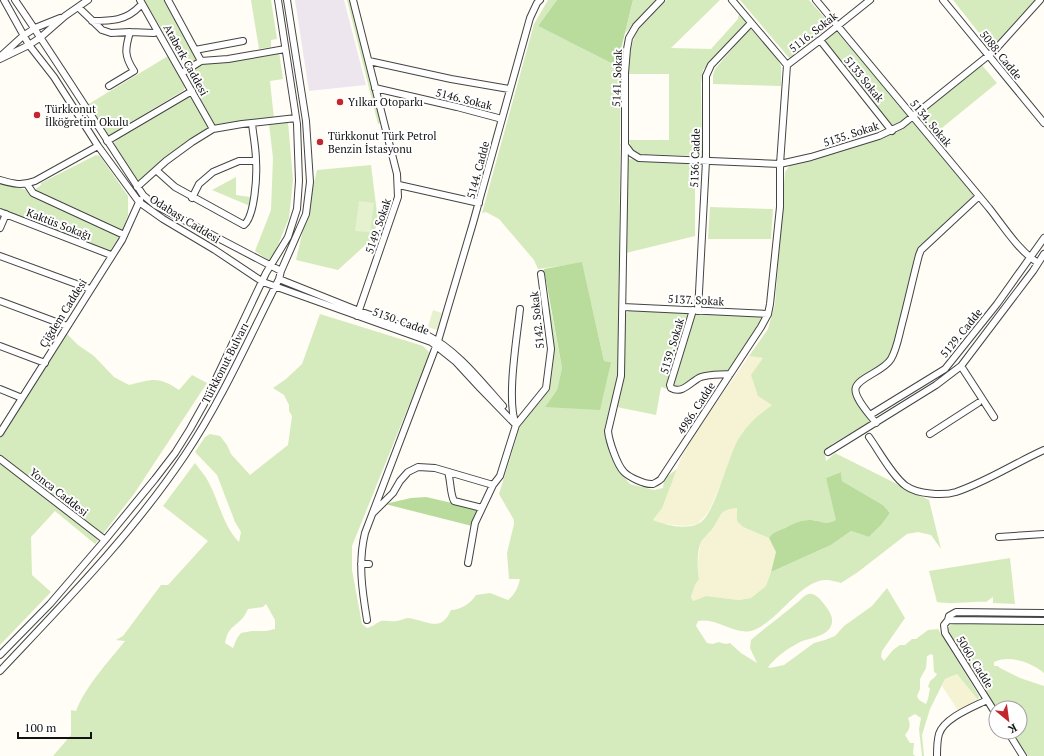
<svg xmlns="http://www.w3.org/2000/svg" width="1044" height="756" viewBox="0 0 1044 756" font-family="'PT Serif',serif">
  <style>
    .industrial { fill: #eee6ef }
    .farmland { fill: #f6f3d4 }
    .green { fill: #d5ebbd; fill-rule: evenodd }
    .forest { fill: #b9dc9c }
    .pitch { fill: #e6f2cf }
    .lines { fill: none; stroke-linecap: round; stroke-linejoin: round }
    .minor-casing { stroke: #444; stroke-width: 8 }
    .minor { stroke: #fff; stroke-width: 6 }
    .poi-dot { fill: #c4262e; stroke: #fff; stroke-width: 1.5 }
    .labels { text-anchor: middle; dominant-baseline: central; stroke-width: 4; stroke-linejoin: round; paint-order: stroke }
    .street-label { font-size: 11px; fill: #111; stroke: #fff }
    .poi-label { font-size: 11px; fill: #111; stroke: #fff; text-anchor: start }
  </style>
  <rect width="100%" height="100%" fill="#fffdf5"/>
  <!-- industrial -->
  <path class="industrial" d="M295 0H344L366 85 309 91Z"/>
  <!-- farmland -->
  <path class="farmland" d="M749 356 763 358 772 405 763 412 741 435 729 461 726 473 709 511 698 524 686 526 663 524 653 520 656 516 675 474 682 456 696 432Z
    M737 507 743 527 769 538 776 552 771 572 766 586 751 598 739 600 706 596 693 601 691 597 695 585 699 579 697 572 700 544 706 536 710 533 718 518 727 509Z
    M957 674 978 700 959 712 942 686 945 679Z"/>
  <!-- green -->
  <path class="green" d="M144 0H165L198 60 184 66Z
    M251 0H271L277 39 271 40V47L259 49Z
    M347 0H350L381 123 378 124Z
    M548 0H557L538 26 613 64 621 49 618 374 604 430 617 469 630 484 654 490 663 488 664 479 677 469 662 508 653 520C665 525 685 530 698 524 716 516 728 452 741 435 749 423 761 413 772 405L758 396 751 375 763 358 749 356 768 329 775 304 785 172 791 164 892 133 913 122 975 194 922 246 893 353C891 356 889 361 886 363 878 370 850 378 852 392 854 404 866 411 869 421L867 424 832 444 831 447 825 452 826 461 835 453 929 500 941 549 931 535 918 532 907 534 858 572 841 583C837 582 831 580 826 580 801 580 779 620 754 630 736 637 718 617 698 621L696 626 707 643 713 644 718 642 726 644 730 643 741 653 757 663 750 648 751 640C766 627 783 615 799 601 803 598 806 593 812 594 818 595 823 603 827 608 832 615 834 621 830 628 824 637 809 638 800 642 787 649 777 656 768 667L770 668 784 665 814 643 825 640 835 636 844 626 872 606 887 588 905 618 882 651 881 657 884 661 893 650 900 645H905L912 639H916L928 630 938 629 979 696 978 700 957 674 945 679 930 709 922 735 924 756H922L919 729 921 718 915 714 908 718C911 725 910 729 905 735L910 743H914L913 754 915 756H53L71 735V710L76 711C85 687 109 661 125 641L116 640 123 636 161 585H168L208 541 163 506 195 463C199 469 205 475 208 481 219 501 223 526 239 542L241 532 235 522 217 475 195 452 205 437 210 434 220 436 227 445 231 454 250 475 288 445 292 416 289 411V405L284 395 273 388 286 379 302 364 320 314 423 346 429 352 428 358 352 546V570L362 624 367 628C374 626 376 623 381 621 385 620 392 622 396 621 400 621 405 618 408 618 426 620 441 634 451 610 461 610 471 603 476 595L490 593 508 600C515 594 518 588 520 579H509L507 553 514 524V520L499 494 522 420 549 388 553 349 548 295 562 368 557 390 545 407 611 362 604 361 582 263 538 269 534 260 499 219 486 212 482 213 534 24ZM841 472 842 481 883 505 890 513 882 524 869 537 851 531 831 545 771 572 766 586 751 598 739 600 706 596 693 601 691 597 695 585 699 579C697 571 697 549 701 542 704 537 710 533 713 528 721 515 721 509 737 508V521L743 527 769 538C773 532 779 531 785 528 793 524 799 520 809 520 820 520 825 526 837 520L826 478ZM266 604 275 620V629L266 631H252L241 633 237 638 233 648 225 643C228 629 231 629 241 620 244 617 246 613 248 609L263 607ZM931 654 933 655 934 672 937 674 935 677 930 681 928 687 930 688 928 699 926 704 919 700 917 696 920 689V679L926 668 927 656Z
    M633 0H659L625 33Z
    M667 0H720L671 48 711 49 738 19 739 13 746 21 745 24 703 70 701 83 702 156 637 154 632 149 628 140H669V74H628C631 33 637 27 667 0Z
    M740 0H809L831 25 790 59Z
    M953 0H1035L994 46 990 47Z
    M751 29 778 60 781 66V86L713 84V75L715 69 747 31Z
    M838 30 908 116 893 128 824 41Z
    M279 52 283 79 270 81 274 119 216 127C210 116 185 80 190 70L203 63Z
    M168 56 185 85 184 90 107 137 87 105Z
    M981 64 997 83 932 136 919 121V115Z
    M187 96 193 98 210 129 182 145 141 180 137 181 113 144 122 134Z
    M288 122 293 180 289 218 271 262 255 251 271 210 273 158 269 124Z
    M96 155 100 156 128 196V215L122 232 34 190 41 185V183Z
    M628 159 694 163 695 167V236L626 253Z
    M371 165 378 221 372 239 338 270 296 260 317 170Z
    M236 177V195L250 197V206L212 190Z
    M0 182 26 190 44 200 119 236 110 251 0 209Z
    M710 207 773 209 771 239H708Z
    M629 311 688 313 667 389 661 387 656 415 617 407 624 372V314Z
    M695 313 763 317 729 372 675 387 673 384Z
    M67 334 78 345 94 356 114 377 129 385C153 379 158 376 179 390L192 375 207 383 134 494 95 544 55 511 31 537 32 575 51 592 0 645V437Z
    M1010 558 1015 604 993 603V597L986 602C970 601 953 605 937 602L929 571Z
    M956 623 1044 624V673C1032 663 1009 654 994 662V666H998L1000 668 1020 678 1044 686V756H1028L1012 732H1020V708H997L948 630 949 626Z"/>
  <!-- forest -->
  <path class="forest" d="M557 0H633L621 49 613 64 538 26Z
    M582 262 604 361 611 362 600 410 545 407 557 390 562 368 544 269Z
    M841 472 842 481 883 505 890 513 882 524 869 537 851 531 831 545 771 572 776 552 769 538C773 532 778 531 785 528 793 524 799 520 809 520 820 520 825 526 836 520L826 478Z
    M426 497 478 509 472 526 385 504 411 498Z"/>
  <!-- pitch -->
  <path class="pitch" d="M359 201 374 203 370 232 355 231Z
    M433 310 442 313 437 330 428 327Z"/>
  <g class="lines">
    <!-- minor casing -->
    <g class="minor-casing">
      <path id="minor" d="M4 0 29 45 54 77 98 146 139 202 163 219 215 250 263 282 431 342 456 362 480 388 516 425 546 388 551 349 541 274
        M15 0C59 64 100 130 143 195L155 205 281 271
        M140 0 213 129
        M168 0 201 61
        M353 0 397 174 398 197 357 316
        M661 0 636 26 629 38 627 49 625 73V145L621 376 608 431C609 441 617 465 624 472 629 477 645 485 653 484 655 483 659 481 661 479L761 327 768 314 770 304 780 207V164L787 65 732 0
        M816 0 989 208C1004 227 1018 250 1038 263
        M943 0 1044 123
        M78 7 102 30 111 33 130 32C125 49 124 56 134 71L109 86
        M92 21C111 21 126 21 140 6
        M130 32 154 33
        M820 40 892 131
        M195 50 243 41
        M1 56 23 36 35 28 60 18
        M0 59 29 45 41 37 65 16 88 0
        M369 61 451 79 509 89
        M787 65 820 40 870 0
        M182 73 201 61 228 59 285 49
        M375 88 457 107 502 119
        M107 141 192 91
        M625 145 631 153 639 158 780 164 811 157 879 136 902 125 994 51 1040 0
        M156 170 175 187 244 225C255 216 257 175 256 161 256 148 253 135 252 123
        M0 180C14 184 21 186 35 181L98 146
        M27 184 33 193 124 235
        M399 185 479 203
        M137 187 166 161 192 142 213 129 242 124 296 118
        M192 198 199 184 213 172 239 161H256
        M0 212 111 255
        M0 228 6 214
        M0 256 90 289
        M279 279 359 311 425 334C457 350 479 379 503 406
        M0 301 67 326
        M623 307 768 314
        M693 310 670 385 671 388C683 395 692 380 701 377 710 374 721 375 730 374
        M698 311 706 161V76L711 65 751 23
        M0 346 45 363
        M961 366 994 417
        M0 389 22 398
        M870 415 945 369 997 304 1044 238
        M876 423C871 416 852 396 856 387 860 377 884 371 891 359 897 349 899 335 902 324 908 301 913 278 919 255L921 250 979 196
        M0 433 122 240 140 200
        M930 434 978 403
        M869 437C879 451 893 477 906 486 917 494 943 496 956 492 986 482 1015 463 1044 450
        M828 452 936 385 961 366 1033 271 1044 254
        M0 459 105 540
        M448 472C451 482 450 493 454 501L482 508
        M373 513 393 493 400 481 408 472 418 467 435 468 493 485
        M999 537 1044 534
        M468 563 475 523 493 485 500 476 516 425C506 401 517 337 520 309
        M361 564H369
        M367 620C362 590 358 562 365 533L438 341 473 223 530 18 537 3 540 0
        M948 620 1044 621
        M0 655 50 604 105 540 155 479 175 453 190 429 204 404 266 273 288 237 297 209 299 181 297 124 278 0
        M0 671C65 602 132 534 185 455 222 400 249 338 279 279L281 271 306 214 310 182 306 121 287 0
        M996 714 945 633 944 625 948 620 949 616 956 612 1044 613
        M1008 732 1023 756
        M937 756C937 749 937 741 939 734 944 718 973 707 987 700"/>
    </g>
    <!-- minor -->
    <use href="#minor" class="minor"/>
  </g>
  <!-- markers -->
  <g class="poi-dot">
    <circle cx="340" cy="102" r="4"/>
    <circle cx="37" cy="115" r="4"/>
    <circle cx="320" cy="142" r="4"/>
  </g>
  <g class="labels">
    <!-- street labels -->
    <g class="street-label">
      <text transform="translate(813 32) rotate(-38)">5116. Sokak</text>
      <text transform="translate(1001 55) rotate(51)">5088. Cadde</text>
      <text transform="translate(186 60) rotate(61)">Ataberk Caddesi</text>
      <text transform="translate(617 78) rotate(-88)">5141. Sokak</text>
      <text transform="translate(864 79) rotate(51)">5133 Sokak</text>
      <text transform="translate(464 99) rotate(14)">5146. Sokak</text>
      <text transform="translate(931 123) rotate(50)">5134. Sokak</text>
      <text transform="translate(851 134) rotate(-18)">5135. Sokak</text>
      <text transform="translate(695 158) rotate(-88)">5136. Cadde</text>
      <text transform="translate(478 170) rotate(-75)">5144. Cadde</text>
      <text transform="translate(185 219) rotate(32)">Odabaşı Caddesi</text>
      <text transform="translate(59 224) rotate(21)">Kaktüs Sokağı</text>
      <text transform="translate(378 226) rotate(-71)">5149. Sokak</text>
      <text transform="translate(696 300) rotate(3)">5137. Sokak</text>
      <text transform="translate(63 313) rotate(-58)">Çiğdem Caddesi</text>
      <text transform="translate(537 320) rotate(-96)">5142. Sokak</text>
      <text transform="translate(401 321) rotate(20)">5130. Cadde</text>
      <text transform="translate(961 333) rotate(-51)">5129. Cadde</text>
      <text transform="translate(672 346) rotate(-73)">5139. Sokak</text>
      <text transform="translate(225 363) rotate(-63)">Türkkonut Bulvarı</text>
      <text transform="translate(696 408) rotate(-57)">4986. Cadde</text>
      <text transform="translate(59 492) rotate(38)">Yonca Caddesi</text>
      <text transform="translate(975 662) rotate(58)">5060. Cadde</text>
    </g>
    <!-- poi labels -->
    <g class="poi-label">
      <text x="348" y="102">Yılkar Otoparkı</text>
      <text x="45" y="109">Türkkonut<tspan x="45" dy="13">İlköğretim Okulu</tspan></text>
      <text x="328" y="136">Türkkonut Türk Petrol<tspan x="328" dy="13">Benzin İstasyonu</tspan></text>
    </g>
  </g>
  <!-- north arrow -->
  <g transform="translate(1008 720) rotate(151)"><circle r="19" fill="#ffffff" stroke="#a0a0a0"/>
  <path d="M0-3L7 15L0 10L-7 15Z" fill="#c4262e"/>
  <text y="-6" font-size="11" font-weight="bold" text-anchor="middle" fill="#111111">K</text>
  </g>
  <!-- scale -->
  <path d="M18 732v6h73v-6" fill="none" stroke="#111111" stroke-width="2"/>
  <text x="24" y="732" font-size="12" fill="#111111" stroke="#ffffff" stroke-width="3" paint-order="stroke">100 m</text>
</svg>
